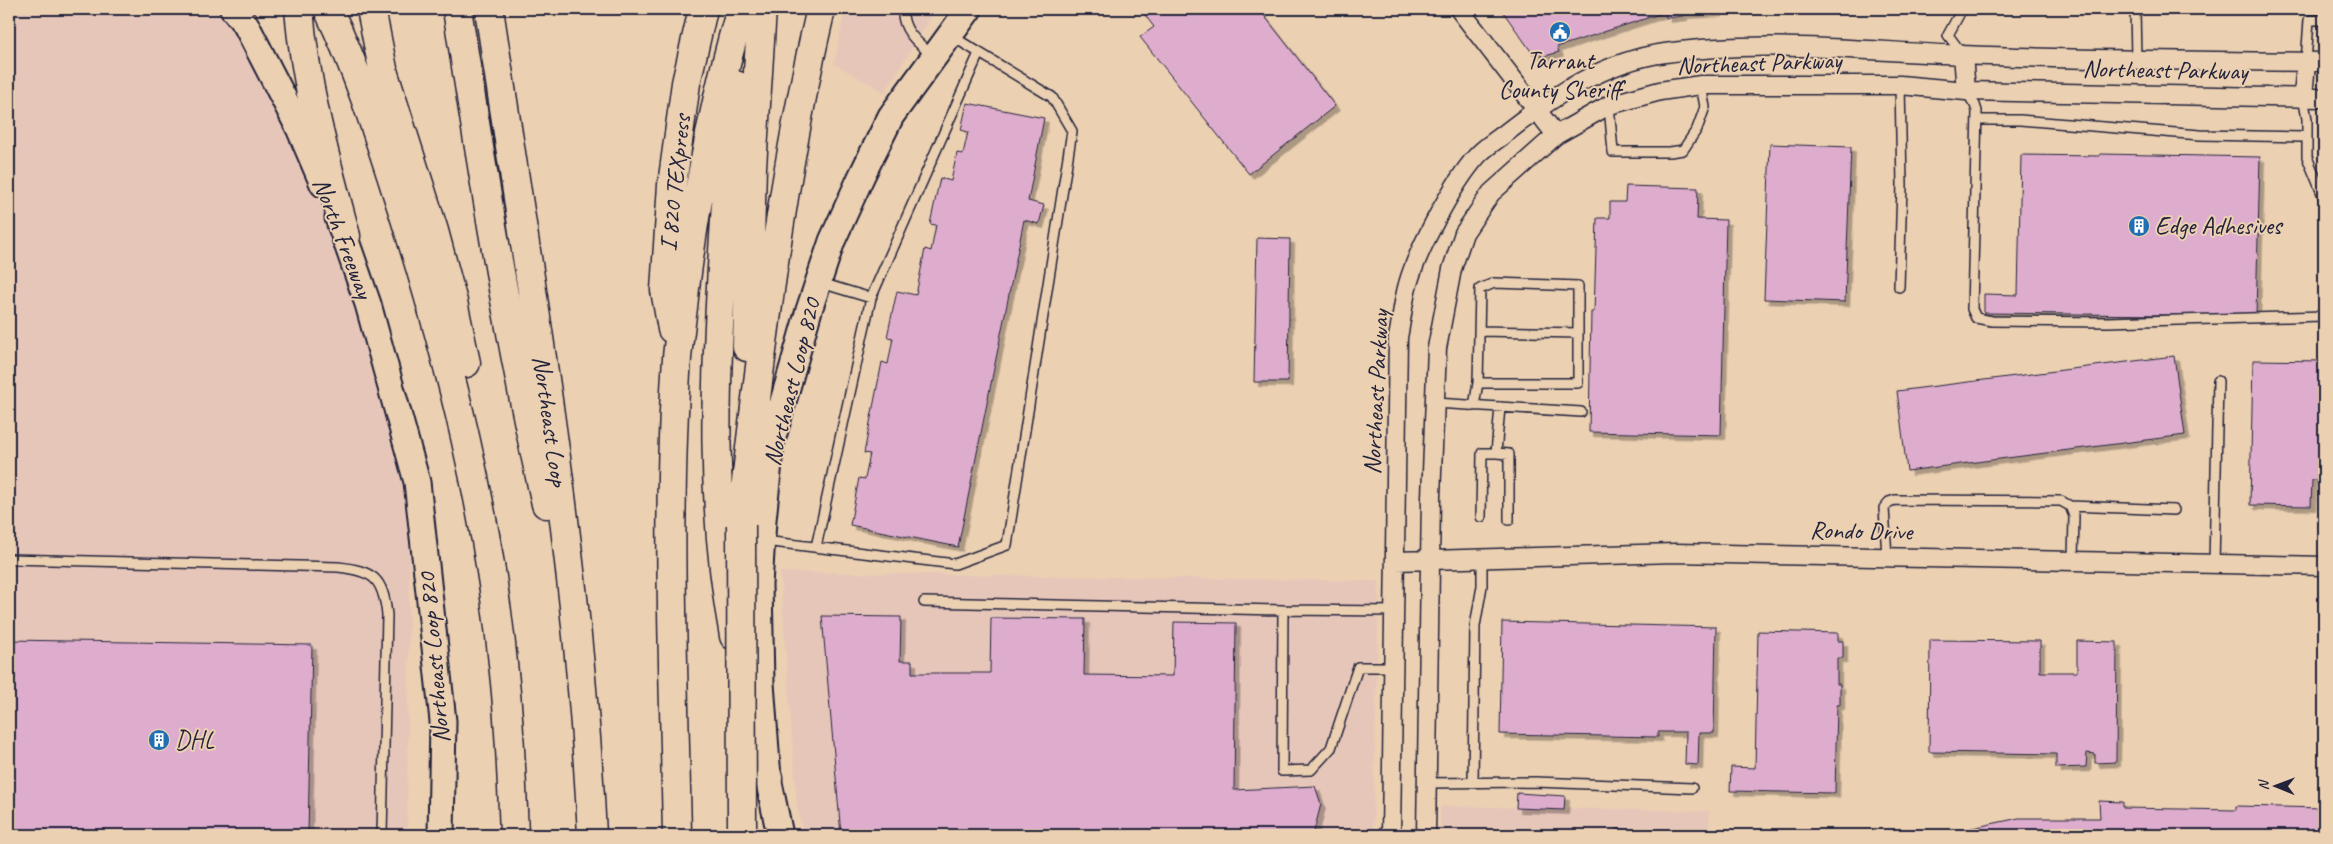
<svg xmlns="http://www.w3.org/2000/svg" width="2333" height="844" viewBox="0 0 2333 844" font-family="Caveat,sans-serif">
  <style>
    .built { fill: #e7c6ba }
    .building { fill: #deadcd; stroke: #22223b; filter: url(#shadow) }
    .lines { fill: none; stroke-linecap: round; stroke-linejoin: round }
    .lane-casing { stroke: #22223b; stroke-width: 12 }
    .street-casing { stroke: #22223b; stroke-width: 21 }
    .secondary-casing { stroke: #22223b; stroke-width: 29 }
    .highway-casing { stroke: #22223b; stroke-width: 31 }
    .lane { stroke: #ebd0b2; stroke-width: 9 }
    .street { stroke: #ebd0b2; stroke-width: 18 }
    .secondary { stroke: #ebd0b2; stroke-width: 25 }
    .highway { stroke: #ebd0b2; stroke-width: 28 }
    .highway-bridge-casing { stroke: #22223b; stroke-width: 31; stroke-linecap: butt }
    .highway-bridge { stroke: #ebd0b2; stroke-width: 28 }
    .labels { text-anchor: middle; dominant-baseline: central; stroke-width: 4; stroke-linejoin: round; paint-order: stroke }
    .poi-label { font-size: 25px; fill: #22223b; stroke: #ebd0b2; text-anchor: start }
    .street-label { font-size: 25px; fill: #22223b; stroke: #ebd0b2 }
  </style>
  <defs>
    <filter id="shadow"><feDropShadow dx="4.5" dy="4.5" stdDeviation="0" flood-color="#0004"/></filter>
  </defs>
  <rect width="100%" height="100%" fill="#ebd0b2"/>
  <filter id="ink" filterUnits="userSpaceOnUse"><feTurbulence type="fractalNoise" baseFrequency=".02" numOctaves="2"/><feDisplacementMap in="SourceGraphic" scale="10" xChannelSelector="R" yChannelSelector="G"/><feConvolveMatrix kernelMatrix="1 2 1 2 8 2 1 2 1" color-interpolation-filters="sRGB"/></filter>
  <g filter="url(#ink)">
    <!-- built -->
    <path class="built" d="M9 9H223L319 175 380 346 410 509 407 835H9Z
      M845 9H936L885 92 834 64Z
      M780 572 1379 581 1373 835H803L797 806Z
      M1440 806 1709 811V835H1440Z"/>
    <!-- building -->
    <path class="building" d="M1152 9H1259L1335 106 1249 174 1140 37 1154 27 1145 15Z
      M1501 9H1719L1718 12 1683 14V16L1666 18V12L1557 47 1559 52 1542 57 1540 52 1533 54Z
      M967 103 1044 118 1028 201 1044 205 1039 224 1024 220 958 547 850 525 859 478 865 479 870 454 864 453 882 362 888 364 893 338 887 337 897 291 916 295 925 249 931 251 936 225 930 224 940 178 951 181 957 153 963 154 968 132 961 130Z
      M1770 144 1851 147 1845 302 1764 299Z
      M2100 154 2260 157 2256 316 1984 313V294L2018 295 2021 155 2100 156Z
      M1626 186 1698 188 1697 219 1726 220 1721 435 1589 432 1591 312H1594L1597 218H1610V202H1625Z
      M1257 238 1290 239 1288 382H1254Z
      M2174 356 2185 435 1907 471 1897 391Z
      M2253 360 2324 361V480H2312L2311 506 2250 505Z
      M822 616 901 617 900 661H912V673H990L991 618 1085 619 1084 675 1173 676 1174 622 1236 623 1234 790 1315 786 1321 804 1313 835H841Z
      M1502 622 1716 627 1714 733H1699L1698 765 1685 764 1686 732H1658V737L1500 734Z
      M1758 631 1838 633V641H1843V658H1837V684H1840V705H1837L1835 793 1730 791 1731 767 1755 768Z
      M9 640 312 645 308 835H9Z
      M1930 640 2040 641V672H2077V641L2117 642 2116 762 2095 763V754L2087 753 2086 767 2056 768V754L1929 752Z
      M1517 793 1565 796 1564 810 1516 808Z
      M2099 801 2123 802V808L2236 810V806L2324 808V835H1939L2019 818H2100Z
      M1616 829 1639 830 1638 835H1615Z"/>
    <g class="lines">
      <!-- lane casing -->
      <g class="lane-casing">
        <path id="lane" d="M903 9C901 30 918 43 933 56
          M1962 9 1948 35 1963 55
          M2135 9 2136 59
          M2306 62 2309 20H2324
          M1966 91 1975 105 1977 111 1972 309 1976 318 1992 321 2107 322 2324 316
          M1609 105 1613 152H1670L1683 150 1697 129 1705 107 1701 85
          M1977 120H2020L2200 135 2301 137 2307 133V119L2303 97
          M2307 133V157L2324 198
          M821 283 871 298 979 53
          M1899 287 1902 185 1900 85
          M1479 331 1578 333
          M1435 403 1581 412
          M1474 406 1478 383 1480 289 1494 283 1578 286V383H1478
          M1500 407 1496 453 1509 454V520
          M2070 506 2174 510
          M1481 517 1482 453H1496
          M764 541 955 564 1007 545 1072 131 1052 97 950 35
          M816 547 871 298
          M1887 557 1884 508 1889 502 1895 500 2061 501 2070 506 2074 516 2073 561
          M9 559 338 567C374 571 383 578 387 615L382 835
          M2214 564 2218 381
          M924 602 1283 610
          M1394 667H1358L1331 748 1311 770 1282 771 1283 610 1395 611
          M1427 783 1536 782 1692 788
          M1473 783 1475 626 1482 586V559"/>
      </g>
      <!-- street casing -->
      <g class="street-casing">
        <path id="street" d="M1459 9 1556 135
          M1963 55 1966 91
          M2303 97 2306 62
          M1396 561 1675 553 2324 566
          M1391 835 1398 337C1402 319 1403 301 1408 284 1418 249 1453 183 1477 156 1485 147 1497 140 1507 132 1553 96 1605 61 1665 53 1761 39 1864 51 1962 55 2082 60 2203 61 2324 62
          M1426 835 1431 497 1437 348 1452 269 1464 233 1491 193 1556 135 1609 105 1660 91 1701 85H1900L1966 91 2324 98"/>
      </g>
      <!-- secondary casing -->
      <g class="secondary-casing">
        <path id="secondary" d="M233 9 246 25 299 128 323 184
          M338 218 368 304 417 482 443 721 441 835
          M780 835 768 778 761 683 759 585 763 520 771 444 809 310 832 241 862 175 891 116 969 9"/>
      </g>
      <!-- highway casing -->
      <g class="highway-casing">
        <path id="highway" d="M299 9C305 86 326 161 346 236
          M328 9C359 73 380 141 402 209 450 360 489 515 504 673 510 727 512 781 514 835
          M371 9 384 74 434 231 453 302 466 363
          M457 9C483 175 509 340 546 504
          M489 9C530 283 579 557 592 835
          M672 329 665 290 672 185 686 83 703 9
          M747 347 752 167 762 9
          M741 525C761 352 781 178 821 9
          M734 636C710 507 715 382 723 251 727 196 728 140 736 85
          M746 695 768 778
          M677 835C674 676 666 517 677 358 679 335 683 311 685 288 697 193 714 100 741 9"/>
      </g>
      <!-- lane -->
      <use href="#lane" class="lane"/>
      <!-- street -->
      <use href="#street" class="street"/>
      <!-- secondary -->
      <use href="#secondary" class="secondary"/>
      <!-- highway -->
      <use href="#highway" class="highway"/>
      <!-- highway-bridge casing -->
      <g class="highway-bridge-casing">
        <path id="highway-bridge" d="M741 525 742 827"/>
      </g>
      <!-- highway-bridge -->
      <use href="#highway-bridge" class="highway-bridge"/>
    </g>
  </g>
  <!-- icons -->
  <defs>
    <g id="civic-disc" transform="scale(1.125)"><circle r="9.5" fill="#1f6fb2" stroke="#ebd0b2"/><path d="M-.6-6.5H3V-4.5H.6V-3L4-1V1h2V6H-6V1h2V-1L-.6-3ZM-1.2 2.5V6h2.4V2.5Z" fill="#fff"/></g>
    <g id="building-disc" transform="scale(1.125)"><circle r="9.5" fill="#1f6fb2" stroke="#ebd0b2"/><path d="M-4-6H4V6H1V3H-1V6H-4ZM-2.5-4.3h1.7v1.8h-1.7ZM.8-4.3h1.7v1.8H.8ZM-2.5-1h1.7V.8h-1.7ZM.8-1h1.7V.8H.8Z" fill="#fff"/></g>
  </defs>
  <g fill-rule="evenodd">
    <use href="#civic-disc" x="1560" y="32"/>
    <use href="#building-disc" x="2139" y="226"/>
    <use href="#building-disc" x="159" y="740"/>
  </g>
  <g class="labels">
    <!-- poi labels -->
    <g class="poi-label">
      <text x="1560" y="61" text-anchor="middle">Tarrant<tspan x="1560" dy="29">County Sheriff</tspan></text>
      <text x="2155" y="226">Edge Adhesives</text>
      <text x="175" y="740">DHL</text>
    </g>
    <!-- street labels -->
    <g class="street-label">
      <text transform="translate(1759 63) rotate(-2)">Northeast Parkway</text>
      <text transform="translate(2165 70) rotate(1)">Northeast Parkway</text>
      <text transform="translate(675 183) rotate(-84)">I 820 TEXpress</text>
      <text transform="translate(343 238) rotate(69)">North Freeway</text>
      <text transform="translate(792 382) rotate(-76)">Northeast Loop 820</text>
      <text transform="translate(1376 392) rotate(-87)">Northeast Parkway</text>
      <text transform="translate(550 421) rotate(82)">Northeast Loop</text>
      <text transform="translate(1861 531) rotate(1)">Rondo Drive</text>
      <text transform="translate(434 658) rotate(-95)">Northeast Loop 820</text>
    </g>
  </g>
  <!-- margin -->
  <rect width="2333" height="844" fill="none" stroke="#ebd0b2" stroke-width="30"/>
  <rect x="15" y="15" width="2303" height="814" fill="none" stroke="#22223b" stroke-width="2" filter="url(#ink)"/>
  <!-- north arrow -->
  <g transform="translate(2276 786) rotate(271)" stroke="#ebd0b2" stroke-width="4" paint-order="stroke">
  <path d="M0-4L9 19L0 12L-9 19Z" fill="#22223b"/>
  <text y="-8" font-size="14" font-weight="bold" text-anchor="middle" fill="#22223b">N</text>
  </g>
</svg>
